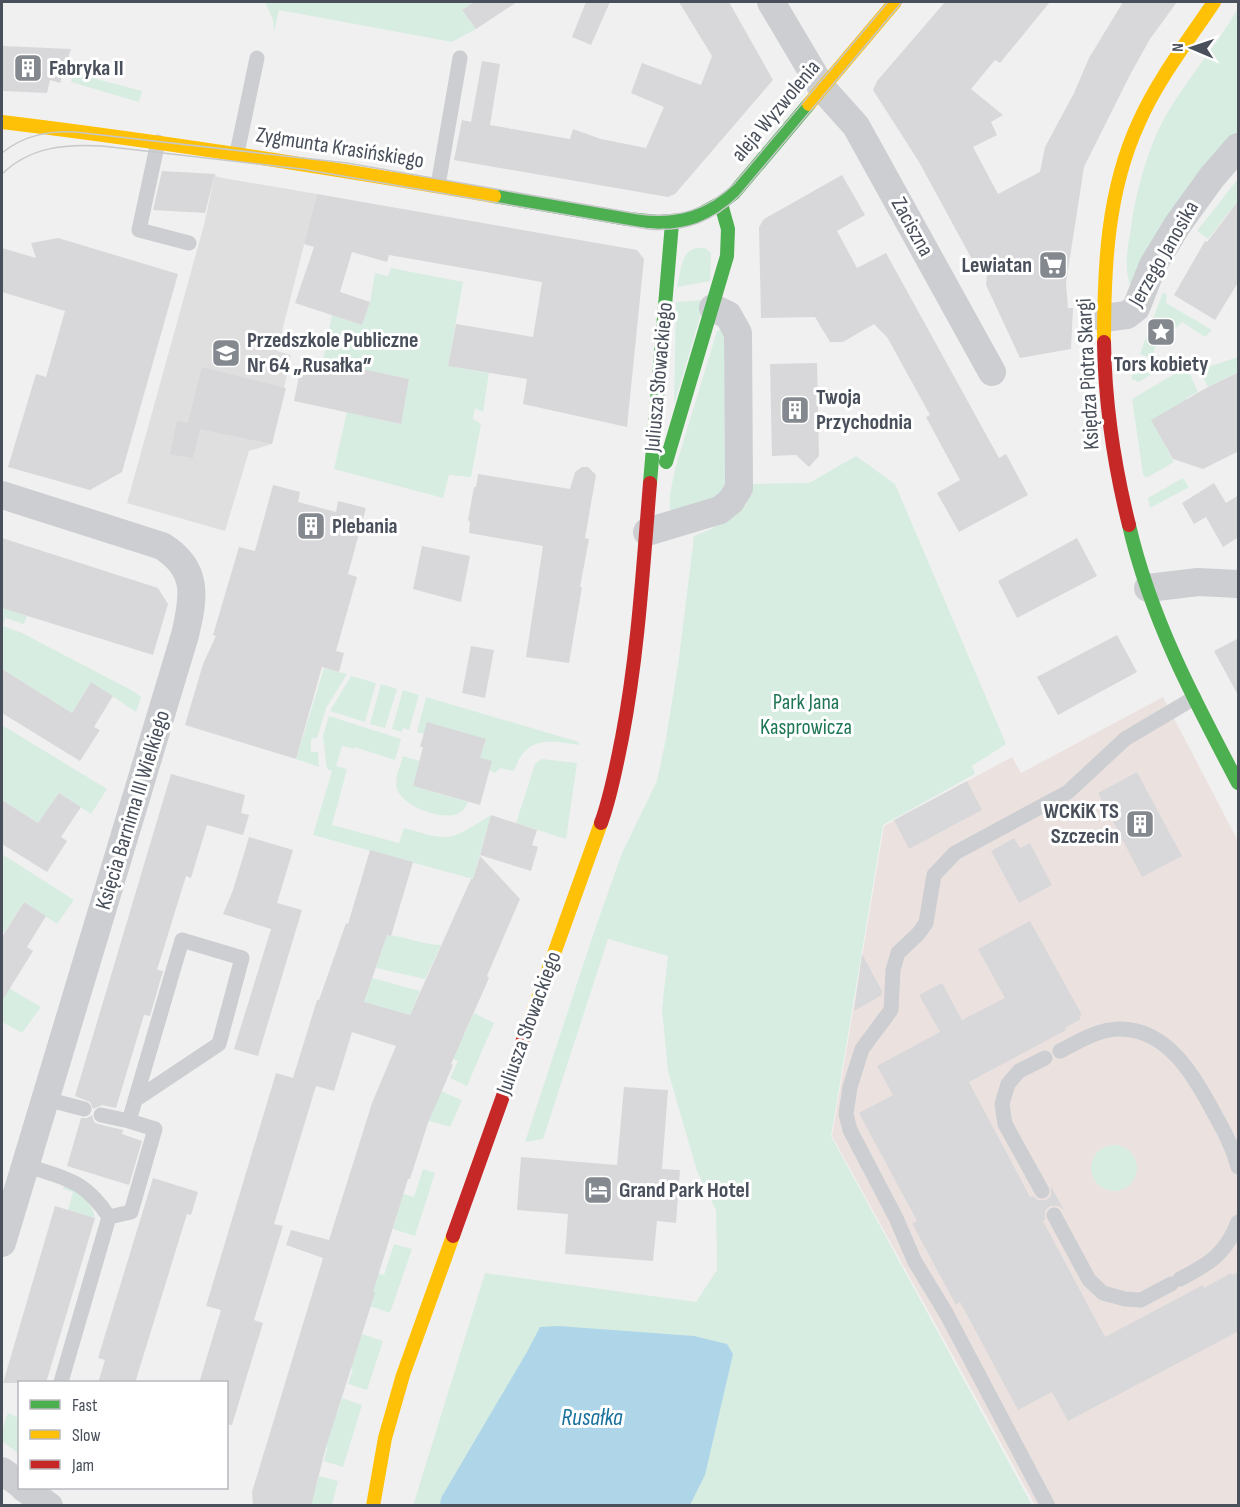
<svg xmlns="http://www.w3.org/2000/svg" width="1240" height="1507" viewBox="0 0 1240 1507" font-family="'Sofia Sans Condensed',sans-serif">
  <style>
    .education { fill: #dfdfdf }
    .medical { fill: #ebe2e0 }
    .green { fill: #d7ede2 }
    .water { fill: #aed5e8 }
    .building { fill: #d8d8da }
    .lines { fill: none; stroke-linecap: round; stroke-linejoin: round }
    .lane { stroke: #ccced1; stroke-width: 15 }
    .street { stroke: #ccced1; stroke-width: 28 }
    .fast { stroke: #4caf50; stroke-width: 14 }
    .slow { stroke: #ffc107; stroke-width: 14 }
    .jam { stroke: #c62828; stroke-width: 14 }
    .tram { stroke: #c6c8ca; stroke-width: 1.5 }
    .labels { text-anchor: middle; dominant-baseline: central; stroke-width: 6; stroke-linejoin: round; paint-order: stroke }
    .poi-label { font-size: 22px; font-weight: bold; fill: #49505b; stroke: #fff; text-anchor: start }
    .street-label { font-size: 22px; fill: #49505b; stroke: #fff }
    .park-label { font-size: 22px; fill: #1f7756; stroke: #fff }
    .water-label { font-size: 24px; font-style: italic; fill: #19719e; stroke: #fff }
  </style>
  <rect width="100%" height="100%" fill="#f1f0f0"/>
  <!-- education -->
  <path class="education" d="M215 174 217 177 317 194 277 351 291 355 272 444 249 451 225 531 127 503 204 225Z"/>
  <!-- medical -->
  <path class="medical" d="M1163 697 1238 841V1505H1035L832 1136 884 826 1012 757 1021 773Z"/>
  <!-- green -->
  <path class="green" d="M265 2H474L462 10 476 29 452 42 279 10 274 32 273 20Z
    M1238 8V140L1132 290C1123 269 1127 250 1131 228 1135 196 1144 164 1156 135 1176 90 1214 51 1238 8Z
    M74 73 142 91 139 102 71 82Z
    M1237 180 1238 204 1229 212 1208 239 1197 231Z
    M696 248H705L711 253 710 281 677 287C681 273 680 252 696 248Z
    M391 268 463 282 448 366 489 373 483 412 475 408 473 419 481 424 471 477 449 475 443 498 334 469 347 412 400 424 409 379 323 361 332 315 362 325 370 302 375 273 388 276Z
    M1163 292 1167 295 1166 303 1212 330 1205 337 1182 322 1154 349 1155 372 1139 382 1131 379 1135 368 1143 370 1148 357 1140 354Z
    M705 300 674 405 676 302Z
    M724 328 725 498 670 511V494L675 469 717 331Z
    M1238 357V372L1208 387 1199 370Z
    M1183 369 1190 374 1198 392 1187 398 1188 400 1152 420 1174 462 1146 478 1143 474 1132 399Z
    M856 456 895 484 1006 744 972 766 975 774 883 825 831 1136 1032 1505 413 1506 485 1273 696 1302 717 1270 716 1210 697 1171 668 1071 662 1009 668 956 608 939 543 1139 525 1142 593 935 622 853 657 781 666 738 678 665 694 536 711 529 746 505 751 484 809 483Z
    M1183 478 1189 487 1150 508 1148 498Z
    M2 608 27 616 24 624 5 618 3 626 22 633 133 691 141 697 136 712 91 682 72 713 2 669Z
    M324 668 347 674 326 708 317 738 311 739V752H318L319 767 296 759Z
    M351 676 376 683 365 722 330 711Z
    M381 684 397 689 385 728 370 724Z
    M403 690 419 695 409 730 403 728 402 732 392 729Z
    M426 697 579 742V745C547 740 526 736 514 771L500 768 495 773 489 770 480 758 486 740 427 735 417 732Z
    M329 716 401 739 395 760 354 747V749L342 746 336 766 347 769 332 825 399 843 404 828C452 842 449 841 491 815L473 879 313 835 332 771 327 769 323 736Z
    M2 725 107 789 91 814 59 793 38 823 2 800Z
    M403 756 420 761 413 786 468 802C466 806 464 811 459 813 444 822 402 806 397 789 394 778 400 767 403 756Z
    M542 759 577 763 566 839 516 823 535 764Z
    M2 854 74 900 57 924 24 902 4 933 2 932Z
    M387 935C405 936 422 945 441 945L425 979 376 968Z
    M372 978 420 991 410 1015 396 1011 392 1021 361 1012Z
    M2 984 41 1007 22 1033 2 1022Z
    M474 1013 494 1023 467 1086 450 1078 458 1061 447 1056 463 1037Z
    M441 1091 462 1100 450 1127 420 1118Z
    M1091 1168a23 23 0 1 1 46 0a23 23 0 1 1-46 0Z
    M423 1169 435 1173 415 1236 393 1229 397 1216 395 1215 397 1192 414 1197Z
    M64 1186C80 1193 92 1201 95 1218L68 1210 73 1192 63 1189Z
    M394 1244 412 1249 390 1313 367 1305 366 1290 371 1272 384 1275Z
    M362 1334 383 1341 367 1390 348 1384 353 1369 349 1368Z
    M342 1398 362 1405 343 1467 324 1461 327 1447 318 1445 334 1410 338 1411Z
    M8 1413 19 1418V1454L2 1441V1430Z
    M319 1476 338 1481 332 1505 301 1506 306 1487 315 1490Z"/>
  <!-- water -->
  <path class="water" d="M558 1326 694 1336 727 1344 733 1354 705 1475 690 1505H440L441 1498 527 1352 540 1327Z"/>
  <!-- building -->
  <path class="building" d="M474 2H517L476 29 462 10Z
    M586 2H610L591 45 572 37Z
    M679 2H729L773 80 675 194 668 197 454 160 462 120 471 122 482 61 500 64 490 125 570 139 573 129 601 139 646 148 664 107 631 93 642 63 701 85 712 56Z
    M945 2H1050L1000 63 995 60 971 89 1003 115 991 122 997 135 973 147 998 194 1040 172 1045 147 1074 93 1089 58 1123 2H1177L1150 39 1131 73 1084 167 1066 283 1068 308H1073L1071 349 1020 358 986 285 987 275 980 274 919 162 873 90 877 81Z
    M2 46 71 49 60 83 50 80 47 93 2 91Z
    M162 171 215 174 205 213 153 210Z
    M842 175 865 215 837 231 857 268 886 253 999 458 1006 454 1028 495 959 532 937 493 960 480 926 417 930 415 887 337 874 324 843 342H830L815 317 761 318 759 227 764 219Z
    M317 194 637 250 644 259 627 427 523 404 527 379 448 366 456 324 533 337 542 282 389 255 387 262 352 252 340 292 370 302 362 325 295 303 314 247 304 244Z
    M1239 200V281L1215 320 1174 295 1205 241 1207 242Z
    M58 238 178 274 122 472 90 490 8 467 36 374 46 377 65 311 2 292V248L36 258 31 243Z
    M303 356 409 379 401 424 294 401Z
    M817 363 819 456 809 467 796 455 772 456 770 364Z
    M202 367 286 388 272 444 200 429 193 458 170 454 177 421 188 423Z
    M1239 372V451L1203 469 1173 459 1151 420 1208 387Z
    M582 467H588L596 475 585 538 589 539 580 587H582L569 663 526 657 543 546 469 533 470 522 468 520 474 487H476L478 474 570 489 575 472Z
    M1214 483 1226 503 1239 495V537L1223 547 1206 517 1194 524 1182 503Z
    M273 485 300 492 298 502 336 512 338 501 366 508 348 574 357 577 336 651 344 653 339 672 322 667 296 759 185 725 203 664 216 636 213 635 239 547 255 551Z
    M2 538 158 588 168 604 153 655 2 608Z
    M1077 538 1097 576 1017 618 998 581Z
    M422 546 470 556 461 602 413 589Z
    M1117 635 1137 672 1058 715 1037 677Z
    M1239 638V697L1214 651Z
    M471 646 494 650 485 698 462 693Z
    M2 669 72 713 91 682 113 696 94 727 100 730 80 761 2 713Z
    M427 722 486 739 480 758 492 761 480 805 413 786 423 747H420Z
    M1137 772 1182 856 1142 877 1098 793Z
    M171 774 245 795 241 813 249 815 243 835 207 825 191 878 186 876 157 970 163 971 150 1016 144 1015 116 1108 102 1105 93 1109 90 1102 75 1096Z
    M967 781 982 810 909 849 894 820Z
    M59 793 81 807 61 837 67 841 47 872 2 844V800L38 823Z
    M491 815 537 830 532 845 538 847 531 871 480 855Z
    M249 837 293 850 277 903 302 910 258 1056 234 1049 271 929 223 914 233 890Z
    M1014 838 1020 848 1030 843 1052 885 1019 903 991 851Z
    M370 850 413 862 391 936 387 935 364 1002 410 1015 471 879H473L480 856 520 899 487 976 489 978 451 1064 453 1065 428 1123 410 1179H408L373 1292 375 1293 326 1447 311 1506H253L252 1492 323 1258 286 1245 291 1230 329 1240 372 1103 396 1046 352 1032 334 1091 316 1086 274 1224 283 1226 254 1320 263 1323 232 1425 226 1424V1383H199L221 1310 206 1306 276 1073 293 1078 317 1000H319L346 923 348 924Z
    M24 902 46 916 27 947 33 951 2 1001V937Z
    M1030 921 1082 1015 1079 1016 1081 1019 1065 1028 1066 1030 969 1082 1030 1197 1033 1196 1038 1200H1046L1051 1196V1186L1064 1210 1059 1206H1050L1045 1210V1220L1043 1221 1105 1337 1203 1285 1204 1288 1231 1273 1232 1275 1239 1271V1331L1068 1421 1052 1392 1018 1410 960 1302 956 1305 930 1257 912 1223 917 1221 859 1113 893 1095 877 1066 940 1032 919 995 942 983 962 1020 1005 998 978 949Z
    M862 954 882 991V995L854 1011Z
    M624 1087 668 1090 662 1169 680 1170 676 1223 657 1221 653 1261 565 1254 568 1214 517 1210 521 1157 617 1165Z
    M92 1115 94 1122 98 1124 123 1130 122 1134 142 1141 129 1185 67 1166 81 1118H87Z
    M153 1178 198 1192 191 1215 187 1214 135 1383H98L105 1360 98 1358Z
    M55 1206 95 1218 46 1383H3Z"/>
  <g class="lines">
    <!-- lane -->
    <path class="lane" d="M158 142 139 230 189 243
      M237 153 257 58
      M438 185 460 58
      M1060 1051C1079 1041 1099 1029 1120 1029 1168 1029 1195 1077 1214 1113 1224 1131 1233 1147 1238 1167
      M46 1099 84 1109
      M101 1115 129 1121 182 940 242 958 219 1044 135 1100
      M25 1165C66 1179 84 1179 109 1217L61 1382
      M1042 1191 1005 1124 1002 1104 1008 1084 1019 1071 1045 1058
      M1054 1215 1089 1280 1103 1293 1125 1299 1141 1300 1171 1284
      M109 1217 131 1212 155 1129 129 1121
      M1180 1279C1209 1264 1226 1254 1238 1222
      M1048 1506 946 1313 915 1262 896 1218 850 1130 846 1114 850 1087 862 1049 891 1010 893 970 898 953 918 934 926 923 934 875 955 853 1068 792 1125 739 1194 698"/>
    <!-- street -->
    <path class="street" d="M771 2 822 88 856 126 992 372
      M1103 318 1127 315 1136 308 1153 265 1178 224 1212 177 1238 147
      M2 495 162 546C199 569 194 597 185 635L2 1243
      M647 532 720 510 731 501 739 488 738 333 728 315 713 308
      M1148 588 1198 582 1238 584
      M2 1471 20 1484
      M24 1488 49 1506"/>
    <!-- fast -->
    <path class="fast" d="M494 196 628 219 658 222 684 220 697 216 721 203 734 193 809 104
      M666 462 727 256 728 229 721 204
      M650 483 672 223
      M1129 525C1150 617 1194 700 1238 783"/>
    <!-- slow -->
    <path class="slow" d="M809 104 895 2
      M2 122C167 142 331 168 494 196
      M1104 342C1104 267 1107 191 1139 122 1158 79 1188 41 1214 2
      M523 1040 601 823
      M373 1506 385 1438 403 1375 453 1236"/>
    <!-- jam -->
    <path class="jam" d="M1104 342C1105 404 1114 465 1129 525
      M601 823C611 796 616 767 622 738 638 654 643 568 650 483
      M453 1236 523 1040"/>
    <!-- tram -->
    <path class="tram" d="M2 153C24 135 48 131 75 132L347 163 639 214C677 219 707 210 734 184L888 2
      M2 174C30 147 64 144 102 146L302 169 648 229C685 232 712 222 739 196L902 2"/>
  </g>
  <!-- icons -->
  <defs>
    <g id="building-square" transform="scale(1.5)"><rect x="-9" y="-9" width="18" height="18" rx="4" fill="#84888f" stroke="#fff"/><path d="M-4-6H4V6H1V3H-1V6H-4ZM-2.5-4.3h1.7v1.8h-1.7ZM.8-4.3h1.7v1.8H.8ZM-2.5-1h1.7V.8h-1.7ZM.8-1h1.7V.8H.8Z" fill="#fff"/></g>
    <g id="supermarket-square" transform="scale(1.5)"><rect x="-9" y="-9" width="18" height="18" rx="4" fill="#84888f" stroke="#fff"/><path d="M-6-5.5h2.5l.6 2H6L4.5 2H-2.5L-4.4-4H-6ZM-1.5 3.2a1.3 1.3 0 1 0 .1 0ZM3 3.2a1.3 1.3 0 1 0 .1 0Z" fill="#fff"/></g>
    <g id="sight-square" transform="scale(1.5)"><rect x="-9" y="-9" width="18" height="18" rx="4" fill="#84888f" stroke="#fff"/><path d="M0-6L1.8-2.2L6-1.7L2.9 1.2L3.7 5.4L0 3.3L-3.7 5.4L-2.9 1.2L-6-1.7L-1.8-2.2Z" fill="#fff"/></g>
    <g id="school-square" transform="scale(1.5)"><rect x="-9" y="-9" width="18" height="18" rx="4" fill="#84888f" stroke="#fff"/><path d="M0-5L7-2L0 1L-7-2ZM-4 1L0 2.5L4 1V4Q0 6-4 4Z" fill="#fff"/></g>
    <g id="hotel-square" transform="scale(1.5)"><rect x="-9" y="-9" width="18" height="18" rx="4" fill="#84888f" stroke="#fff"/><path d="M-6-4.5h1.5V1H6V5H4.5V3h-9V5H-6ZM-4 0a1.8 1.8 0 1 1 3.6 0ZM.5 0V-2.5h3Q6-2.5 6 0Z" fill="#fff"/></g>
  </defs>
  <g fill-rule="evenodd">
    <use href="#building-square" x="28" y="68"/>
    <use href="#supermarket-square" x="1053" y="265"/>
    <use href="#sight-square" x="1161" y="332"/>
    <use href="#school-square" x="226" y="353"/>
    <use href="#building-square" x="795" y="410"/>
    <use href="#building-square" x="311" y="526"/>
    <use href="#building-square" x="1140" y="824"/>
    <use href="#hotel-square" x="598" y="1190"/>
  </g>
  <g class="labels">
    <!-- poi labels -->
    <g class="poi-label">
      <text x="49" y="68">Fabryka II</text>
      <text x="1032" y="265" text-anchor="end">Lewiatan</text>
      <text x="247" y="340">Przedszkole Publiczne<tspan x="247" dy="25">Nr 64 „Rusałka”</tspan></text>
      <text x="1161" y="364" text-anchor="middle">Tors kobiety</text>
      <text x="816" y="397">Twoja<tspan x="816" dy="25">Przychodnia</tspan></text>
      <text x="332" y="526">Plebania</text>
      <text x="1119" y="811" text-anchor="end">WCKiK TS<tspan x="1119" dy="25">Szczecin</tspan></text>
      <text x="619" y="1190">Grand Park Hotel</text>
    </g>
    <!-- street labels -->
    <g class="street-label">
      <text transform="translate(776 111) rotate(-50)">aleja Wyzwolenia</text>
      <text transform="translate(340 148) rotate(9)">Zygmunta Krasińskiego</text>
      <text transform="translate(912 227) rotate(61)">Zaciszna</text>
      <text transform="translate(1164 254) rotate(-60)">Jerzego Janosika</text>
      <text transform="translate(1088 374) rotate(-93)">Księdza Piotra Skargi</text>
      <text transform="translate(659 377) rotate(-85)">Juliusza Słowackiego</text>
      <text transform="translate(133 810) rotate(-73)">Księcia Barnima III Wielkiego</text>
      <text transform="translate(529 1023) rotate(-70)">Juliusza Słowackiego</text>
    </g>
    <!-- park labels -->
    <g class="park-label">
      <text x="806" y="702">Park Jana<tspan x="806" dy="25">Kasprowicza</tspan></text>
    </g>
    <!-- water labels -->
    <g class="water-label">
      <text x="592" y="1417">Rusałka</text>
    </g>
  </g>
  <!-- border -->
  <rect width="1240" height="1507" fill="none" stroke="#49505b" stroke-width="6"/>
  <!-- legend -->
  <rect x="18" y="1381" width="210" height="108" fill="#ffffff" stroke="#b6b9bd" stroke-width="1.5"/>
  <rect x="30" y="1400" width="30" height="9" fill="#4caf50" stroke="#b6b9bd" stroke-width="1.5"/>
  <text x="72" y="1411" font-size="18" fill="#49505b">Fast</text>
  <rect x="30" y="1430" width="30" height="9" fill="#ffc107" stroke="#b6b9bd" stroke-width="1.5"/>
  <text x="72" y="1441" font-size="18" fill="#49505b">Slow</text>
  <rect x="30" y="1460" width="30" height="9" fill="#c62828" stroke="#b6b9bd" stroke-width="1.5"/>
  <text x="72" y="1471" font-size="18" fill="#49505b">Jam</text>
  <!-- north arrow -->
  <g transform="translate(1192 48) rotate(272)" stroke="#ffffff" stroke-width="4.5" paint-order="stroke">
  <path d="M0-4.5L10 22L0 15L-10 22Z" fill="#49505b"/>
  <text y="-9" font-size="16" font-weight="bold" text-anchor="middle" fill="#49505b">N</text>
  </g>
</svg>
